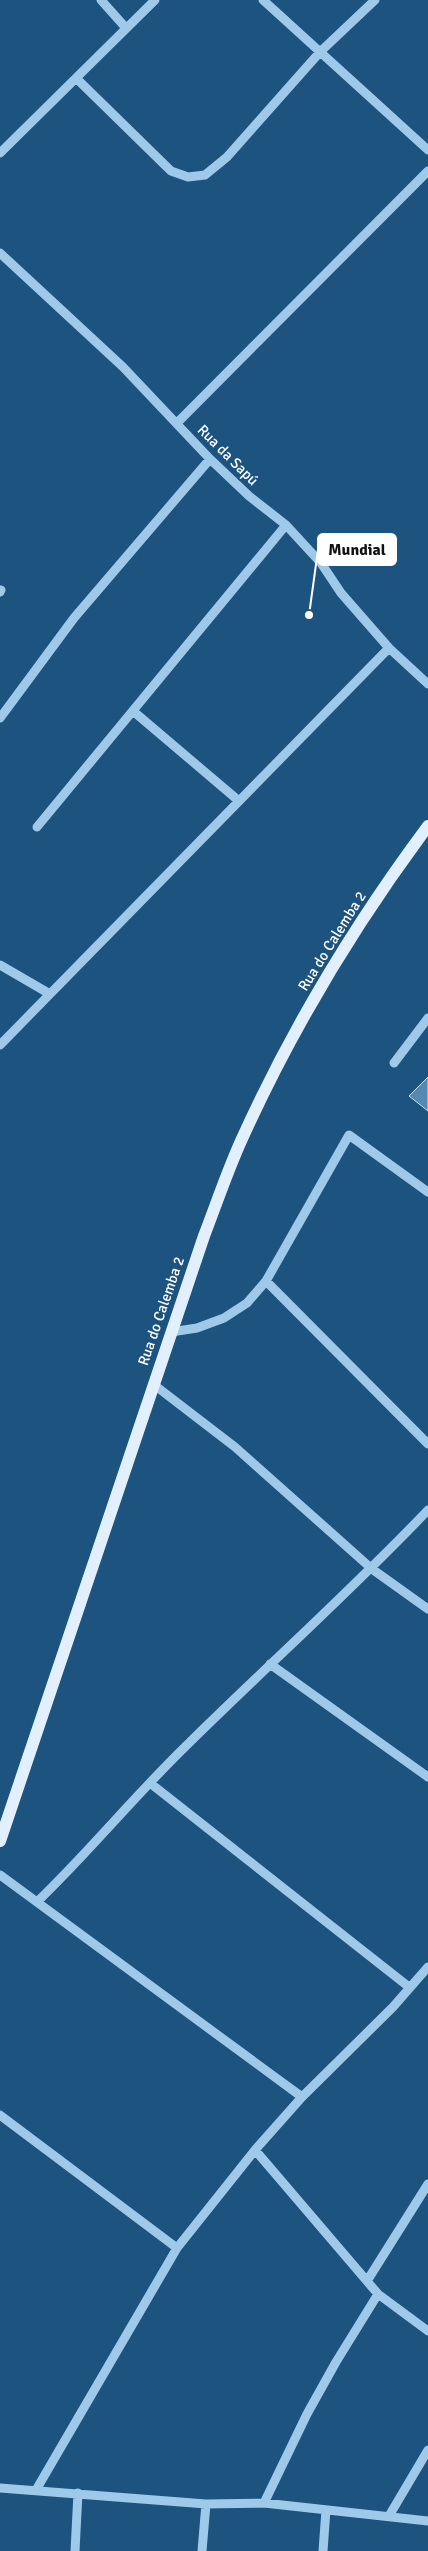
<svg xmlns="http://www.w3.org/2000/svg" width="428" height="2551" viewBox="0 0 428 2551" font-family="Signika,sans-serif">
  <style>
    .building { fill: #5589b1; stroke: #c3e1f7 }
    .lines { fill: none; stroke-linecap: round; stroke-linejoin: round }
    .minor { stroke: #9fc9e9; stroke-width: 9 }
    .major { stroke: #e2f0fe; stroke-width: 12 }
    .labels { text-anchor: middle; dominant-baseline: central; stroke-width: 4; stroke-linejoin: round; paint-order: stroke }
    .street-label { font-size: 15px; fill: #fff; stroke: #1c537f }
    .leader { fill: none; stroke: #fff; stroke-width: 2 }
    .callout-dot { fill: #fff; stroke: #1c537f; stroke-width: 2 }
    .callout { fill: #fff; stroke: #fff; stroke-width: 2 }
    .callout-label { font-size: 16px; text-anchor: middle; font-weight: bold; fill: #111 }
  </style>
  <rect width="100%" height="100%" fill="#1c537f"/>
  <!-- building -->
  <path class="building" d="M428 1077V1111L409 1096Z"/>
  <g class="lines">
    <!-- minor -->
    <path class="minor" d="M101 0 126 28
      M263 0 428 150
      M76 78 171 171 188 177 205 175 227 157 320 52 375 0
      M0 153 155 0
      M0 253 123 367 210 459 249 496 286 525 321 563 341 593 389 648 428 684
      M177 423 428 171
      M0 592 1 590
      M133 711 239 801
      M0 718 74 618 210 459
      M37 827 286 525
      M0 965 50 994
      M0 1045 389 648
      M394 1063 428 1018
      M266 1281 428 1444
      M171 1332 197 1328 224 1318 247 1303 266 1281 349 1135 428 1192
      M153 1384 235 1447 372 1569 428 1609
      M270 1664 428 1777
      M150 1783 409 1987
      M0 1875 302 2097
      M37 1902C90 1851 136 1794 189 1743 268 1665 351 1591 428 1510
      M0 2115 177 2248
      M255 2150 378 2294 428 2331
      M367 2281 428 2184
      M0 2488 206 2504 264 2503 428 2521
      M36 2490 177 2248 255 2150 302 2097 393 2007 428 1967
      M264 2503 307 2414 336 2362 378 2294
      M389 2516 428 2450
      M75 2551 78 2493
      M202 2551 206 2504
      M323 2551 326 2510"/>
    <!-- major -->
    <path class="major" d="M0 1841 204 1236C216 1205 227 1172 241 1141 291 1030 355 924 428 826"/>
  </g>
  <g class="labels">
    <!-- street labels -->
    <g class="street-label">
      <text transform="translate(228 455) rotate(45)">Rua da Sapú</text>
      <text transform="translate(332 941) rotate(-58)">Rua do Calemba 2</text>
      <text transform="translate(161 1311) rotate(-71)">Rua do Calemba 2</text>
    </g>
  </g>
  <!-- callouts -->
  <path class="leader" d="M309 615L318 550"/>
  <circle class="callout-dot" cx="309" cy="615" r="5"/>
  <rect class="callout" x="318" y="534" width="78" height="31" rx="5"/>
  <g class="callout-label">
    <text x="357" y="555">Mundial</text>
  </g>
</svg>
